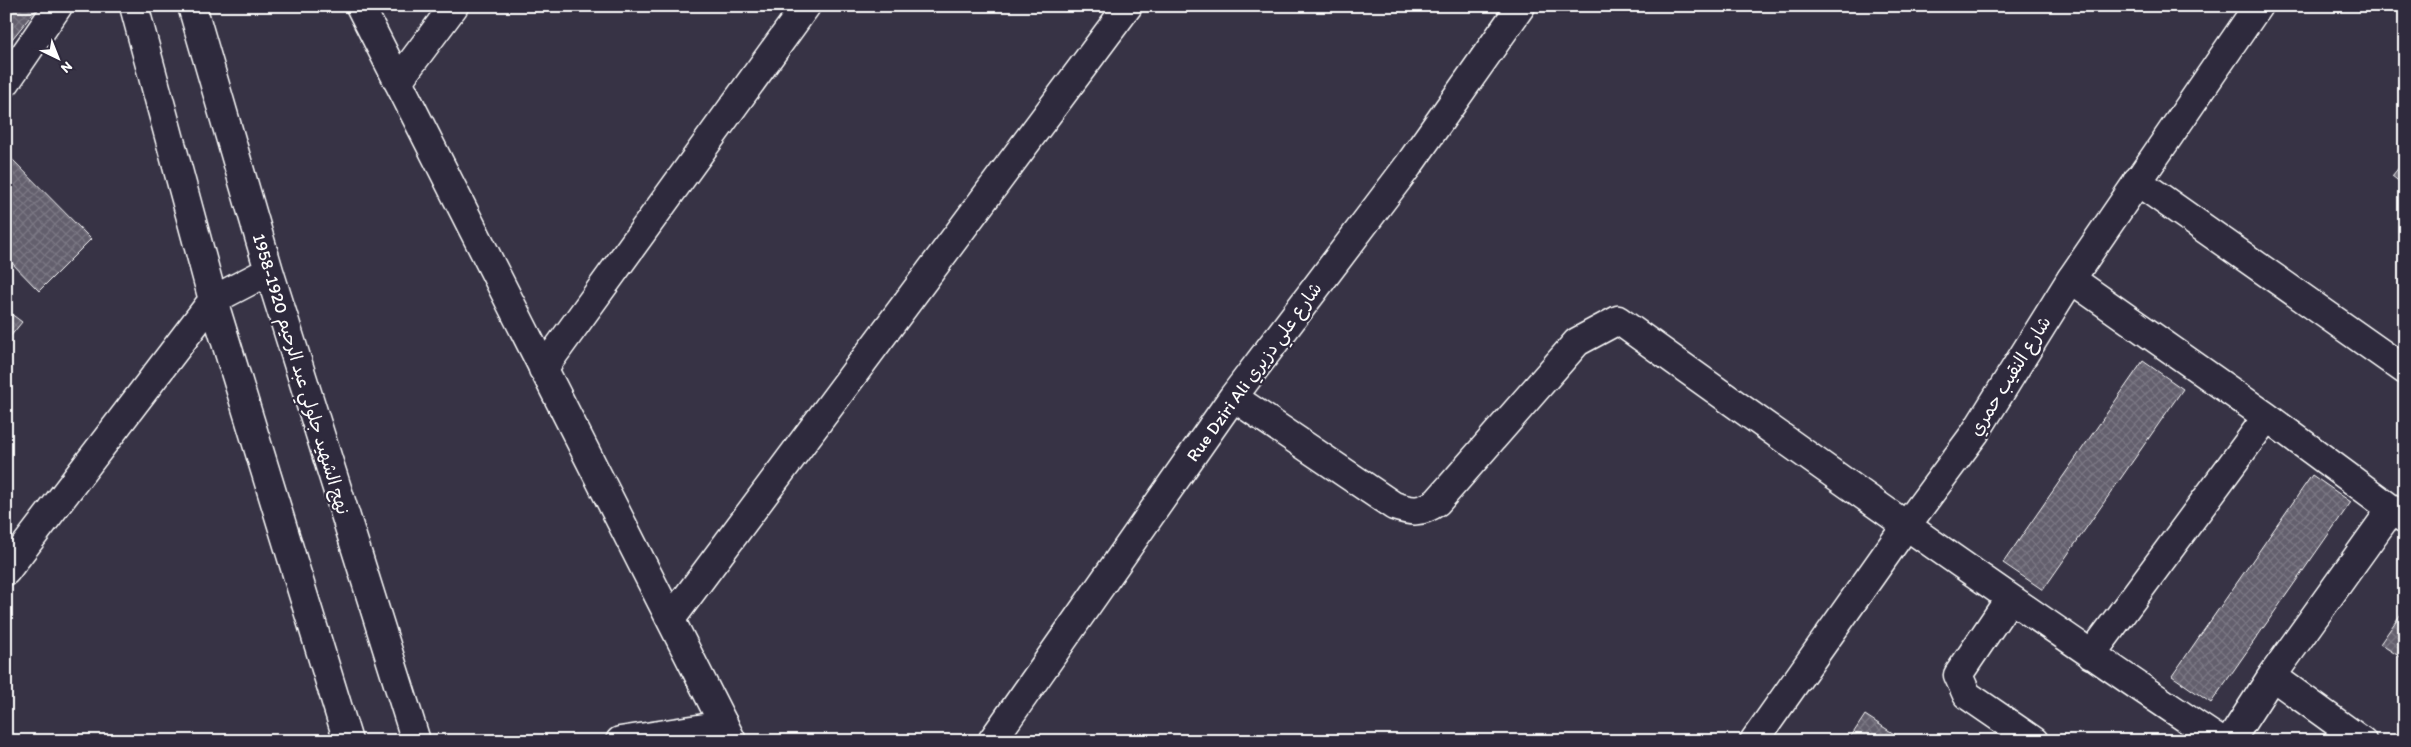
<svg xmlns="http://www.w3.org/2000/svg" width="2411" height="747" viewBox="0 0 2411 747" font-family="Itim,'Playpen Sans Arabic',sans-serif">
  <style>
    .building { fill: url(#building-cross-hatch); stroke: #fff }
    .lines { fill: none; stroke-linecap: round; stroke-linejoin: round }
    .street-casing { stroke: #fff; stroke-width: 31 }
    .secondary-casing { stroke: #fff; stroke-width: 31 }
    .street { stroke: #2f2a3d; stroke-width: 28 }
    .secondary { stroke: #2f2a3d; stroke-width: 28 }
    .labels { text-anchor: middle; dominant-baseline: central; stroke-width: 4.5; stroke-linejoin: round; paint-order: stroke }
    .street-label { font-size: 18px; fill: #fff; stroke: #2f2a3d }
  </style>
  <defs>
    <pattern id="building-cross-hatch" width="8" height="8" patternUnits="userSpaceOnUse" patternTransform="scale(1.25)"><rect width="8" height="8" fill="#635f6d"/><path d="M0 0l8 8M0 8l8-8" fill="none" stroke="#7a7783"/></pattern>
  </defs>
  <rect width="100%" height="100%" fill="#373345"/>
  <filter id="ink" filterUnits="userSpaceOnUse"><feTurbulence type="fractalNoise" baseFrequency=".02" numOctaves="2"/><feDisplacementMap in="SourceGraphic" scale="10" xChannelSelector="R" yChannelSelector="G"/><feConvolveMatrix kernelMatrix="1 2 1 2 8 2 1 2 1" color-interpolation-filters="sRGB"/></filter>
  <g filter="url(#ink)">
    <!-- building -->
    <path class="building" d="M6 6H39L8 44 6 43Z
      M7 154 91 239 39 291 6 257Z
      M2405 160V186L2392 176Z
      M6 310 22 322 6 342Z
      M2143 361 2183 389 2043 590 2003 563Z
      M2312 475 2351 502 2211 703 2172 676Z
      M2405 608V660L2380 644Z
      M1865 715 1905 741H1848Z"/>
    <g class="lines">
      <!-- street casing -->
      <g class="street-casing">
        <path id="street" d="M134 6 213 300 348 741
          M192 6 269 271 416 741
          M398 81 454 6
          M6 82 58 6
          M2137 181 2405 370
          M2071 279 2267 417 2405 519
          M543 369 806 6
          M1233 397 1394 506C1412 512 1421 513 1437 502L1577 342 1618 320C1817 463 2016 605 2220 741
          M6 571 213 300 269 271
          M2010 598 1958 675 1967 695 2034 741
          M671 619 1128 6
          M2091 655 2267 417
          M2272 676 2362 741
          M620 741 724 725
          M992 741 1233 397 1408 166 1521 6
          M2230 741 2272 676 2391 510"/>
      </g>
      <!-- secondary casing -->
      <g class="secondary-casing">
        <path id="secondary" d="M360 6 732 741
          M1754 741 1906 526 1975 433 2071 279 2258 6"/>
      </g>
      <!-- street -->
      <use href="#street" class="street"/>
      <!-- secondary -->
      <use href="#secondary" class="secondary"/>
    </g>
  </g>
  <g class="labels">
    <!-- street labels -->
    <g class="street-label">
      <text transform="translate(1254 372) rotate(-54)">Rue Dziri Ali شارع علي دزيري</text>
      <text transform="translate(301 374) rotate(73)">نهج الشهيد جلولي عبد الرحيم 1920-1958</text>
      <text transform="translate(2010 376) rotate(-58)">شارع النقيب حمري</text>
    </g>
  </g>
  <!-- margin -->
  <rect width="2411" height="747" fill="none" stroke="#2f2a3d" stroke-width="25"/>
  <rect x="12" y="12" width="2386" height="722" fill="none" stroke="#fff" stroke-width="2" filter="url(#ink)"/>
  <!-- north arrow -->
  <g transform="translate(58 58) rotate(137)" stroke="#2f2a3d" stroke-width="4" paint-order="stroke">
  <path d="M0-4L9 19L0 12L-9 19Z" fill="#ffffff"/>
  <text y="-8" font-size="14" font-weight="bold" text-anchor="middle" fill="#ffffff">N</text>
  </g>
</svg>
